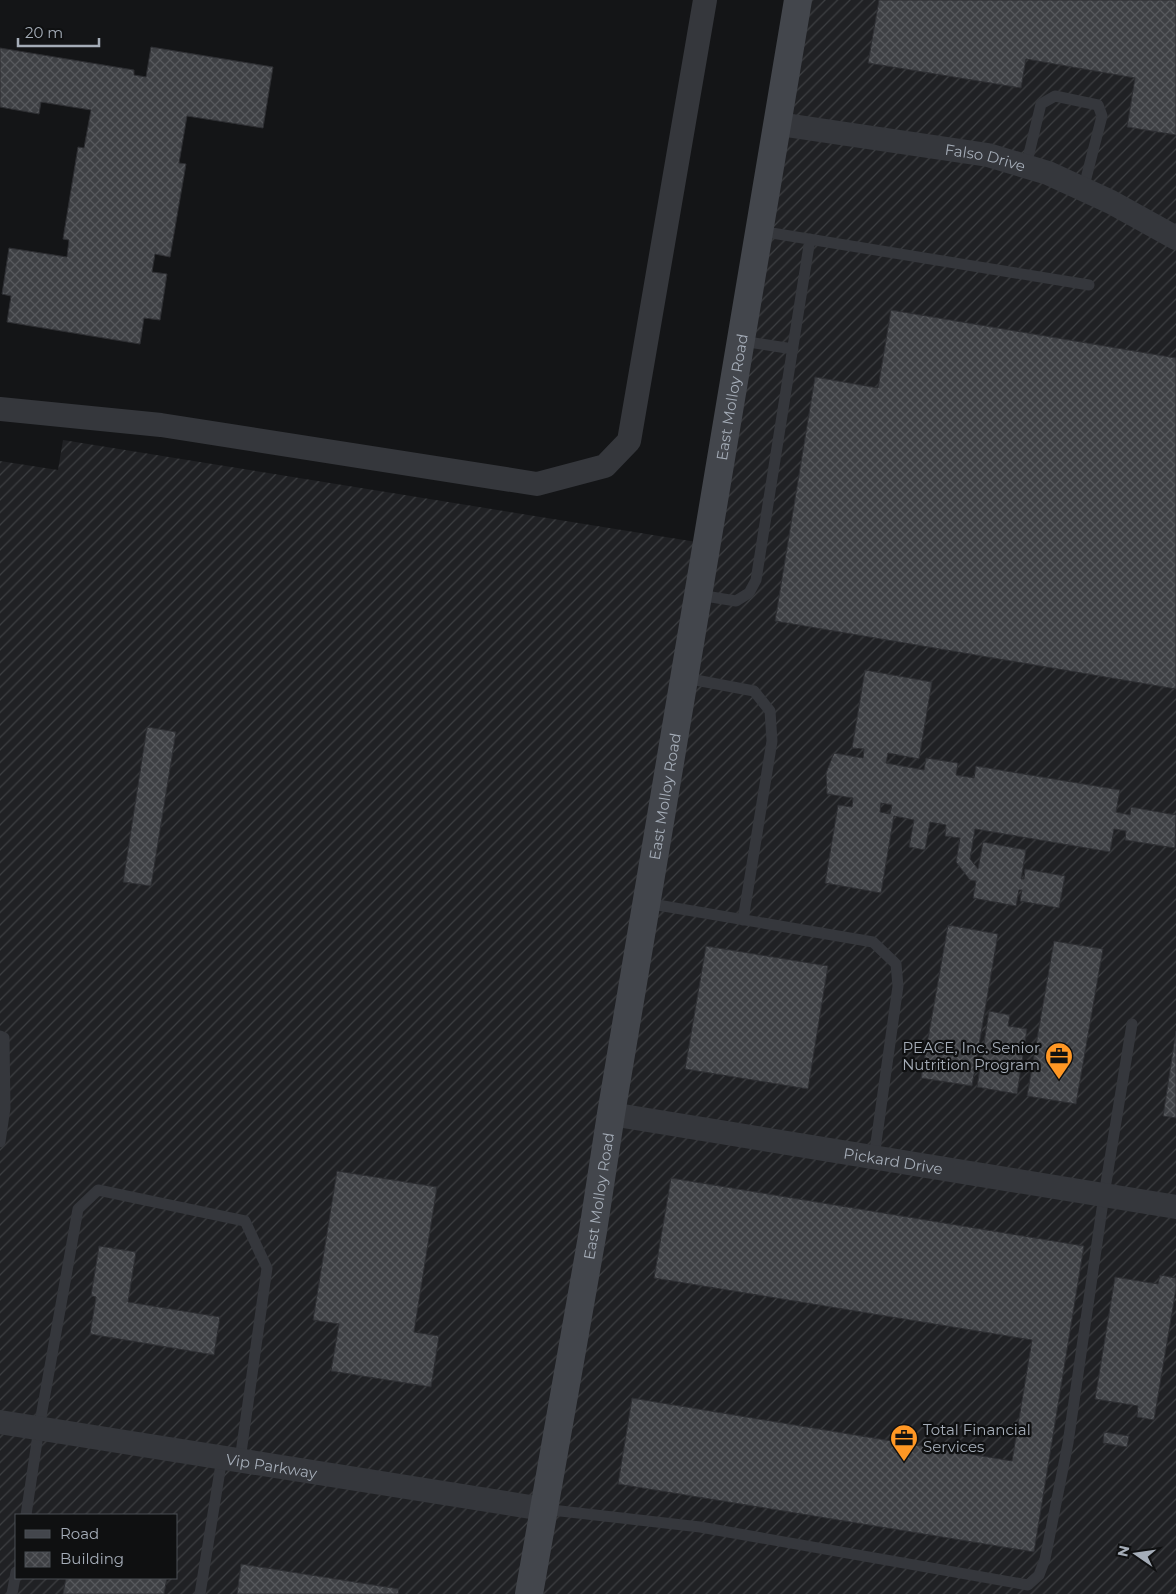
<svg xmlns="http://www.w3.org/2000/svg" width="1176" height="1594" viewBox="0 0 1176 1594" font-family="Montserrat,sans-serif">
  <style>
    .industrial { fill: url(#industrial-furrows); fill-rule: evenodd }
    .building { fill: url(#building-cross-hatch); stroke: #2e2f33; fill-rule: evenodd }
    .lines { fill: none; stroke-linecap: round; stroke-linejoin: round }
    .lane { stroke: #35373c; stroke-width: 11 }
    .street { stroke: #35373c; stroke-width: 24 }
    .secondary { stroke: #43464c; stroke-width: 28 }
    .labels { text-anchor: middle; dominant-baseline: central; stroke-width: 4.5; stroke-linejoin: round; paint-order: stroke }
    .street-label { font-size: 15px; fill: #a5adb8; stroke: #0f1011 }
    .poi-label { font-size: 15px; fill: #a5adb8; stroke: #0f1011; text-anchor: end }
  </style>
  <defs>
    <pattern id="industrial-furrows" width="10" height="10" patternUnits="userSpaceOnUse" patternTransform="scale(1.25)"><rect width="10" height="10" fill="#202124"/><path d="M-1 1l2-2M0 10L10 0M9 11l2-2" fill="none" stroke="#3d3f42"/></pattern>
    <pattern id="building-cross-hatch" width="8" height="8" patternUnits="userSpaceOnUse" patternTransform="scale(1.25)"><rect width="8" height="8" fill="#3e4044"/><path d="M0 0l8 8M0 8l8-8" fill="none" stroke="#57595d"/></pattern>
  </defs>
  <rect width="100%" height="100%" fill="#141517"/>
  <!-- industrial -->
  <path class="industrial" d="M799 0H1176V1594H0V461L58 470 63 440 709 544ZM16 1515H176V1578H16Z"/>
  <!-- building -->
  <path class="building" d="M879 0H1176V135L1127 127 1135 78 1026 59 1021 88 868 63Z
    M151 47 273 67 263 128 187 116 179 163 186 164 170 257 155 254 152 272 167 274 160 320 144 318 140 344 7 322 11 296 2 294 9 248 67 257 69 240 63 239 78 147 84 148 91 110 41 102 39 114 0 107V48L134 70V75L146 77Z
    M891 310 1176 358V689L775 621 815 377 878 388Z
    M865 670 932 682 919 759 888 753 886 763 924 770 926 758 958 763 956 775 974 778 976 766 1120 790 1116 812 1130 815 1131 807 1176 815 1175 848 1125 840 1126 831 1114 829 1110 852 975 829 970 859 978 869 983 842 1026 850 1021 879H1024L1025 869 1065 876 1059 908 1020 901 1022 890H1019L1016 906 973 898 976 881 970 880 956 862 960 838 945 836 946 825 930 822 925 850 909 847 914 820 894 816 881 893 825 883 838 805 852 807 853 798 827 794 826 773 834 753 863 758 864 749 852 748ZM881 803 892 805 890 814 880 812Z
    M147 727 176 732 151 886 123 882Z
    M948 925 998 934 972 1086 921 1078Z
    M1054 941 1103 949 1076 1104 1027 1096Z
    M706 946 828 966 808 1089 685 1069Z
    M989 1011 1010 1015 1008 1026 1027 1029 1017 1094 977 1087Z
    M1176 1031V1118L1163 1116Z
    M337 1171 437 1187 414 1332 439 1336 431 1387 331 1371 339 1324 313 1320Z
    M671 1178 1084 1246 1034 1552 618 1484 632 1398 1012 1461 1032 1340 654 1278Z
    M99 1246 136 1252 128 1302 220 1317 214 1355 90 1334 96 1297 91 1296Z
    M1160 1275 1176 1278V1289L1154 1420 1137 1417 1138 1406 1095 1399 1115 1277 1158 1284Z
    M1104 1432 1129 1436 1127 1447 1103 1443Z
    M241 1564 399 1589 398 1594H237Z
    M66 1578H167L164 1594H63Z"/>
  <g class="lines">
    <!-- lane -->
    <path class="lane" d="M1026 166 1041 104 1055 96 1098 105 1102 116 1083 190
      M760 231 1089 285
      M742 341 793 349
      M699 595 736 601 749 593 756 580 810 239
      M685 678 754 691 770 711 772 741 743 920
      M646 903 873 942 896 964 898 986 874 1157
      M0 1036 4 1038 5 1108 0 1142
      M543 1509 700 1527 1028 1585 1039 1575 1045 1559 1068 1443 1104 1195 1132 1024
      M26 1515 39 1428 78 1209 98 1190 245 1221 267 1268 240 1460
      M12 1594 16 1572
      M200 1594 222 1458"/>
    <!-- street -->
    <g class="street">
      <path id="s1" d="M779 124 988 155 1048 173 1111 202 1176 238"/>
      <path d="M0 409 161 425 537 484 605 466 629 441 705 0"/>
      <path id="s2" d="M611 1114 1176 1207"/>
      <path id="s3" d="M0 1422 543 1509"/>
    </g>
    <!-- secondary -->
    <path class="secondary" id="s4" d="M529 1594 593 1231 611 1114 798 0"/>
  </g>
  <!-- icons -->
  <defs>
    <g id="office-pin" transform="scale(1.4375)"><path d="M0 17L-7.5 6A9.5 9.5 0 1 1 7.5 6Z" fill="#ff9724" stroke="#0f1011"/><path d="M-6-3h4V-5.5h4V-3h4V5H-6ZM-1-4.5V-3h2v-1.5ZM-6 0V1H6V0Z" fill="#111"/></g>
  </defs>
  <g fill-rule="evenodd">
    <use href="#office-pin" x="1059" y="1056"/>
    <use href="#office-pin" x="904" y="1438"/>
  </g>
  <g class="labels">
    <!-- street labels -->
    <g class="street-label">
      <text stroke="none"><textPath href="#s1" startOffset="209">Falso Drive</textPath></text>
      <text stroke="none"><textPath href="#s4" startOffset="1214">East Molloy Road</textPath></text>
      <text stroke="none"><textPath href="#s4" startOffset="809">East Molloy Road</textPath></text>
      <text stroke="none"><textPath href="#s2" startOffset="286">Pickard Drive</textPath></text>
      <text stroke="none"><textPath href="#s4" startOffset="404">East Molloy Road</textPath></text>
      <text stroke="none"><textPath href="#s3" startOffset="275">Vip Parkway</textPath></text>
    </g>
    <!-- poi labels -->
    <g class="poi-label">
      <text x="1040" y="1047">PEACE, Inc. Senior<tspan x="1040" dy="17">Nutrition Program</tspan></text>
      <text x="923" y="1429" text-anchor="start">Total Financial<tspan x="923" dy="17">Services</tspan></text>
    </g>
  </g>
  <!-- legend -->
  <rect x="15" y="1514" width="162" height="65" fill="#0f1011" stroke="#4b4f54"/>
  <rect x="25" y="1530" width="25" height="8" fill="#43464c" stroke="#4b4f54"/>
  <text x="60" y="1539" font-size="15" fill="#a5adb8">Road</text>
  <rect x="25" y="1552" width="25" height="15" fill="url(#building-cross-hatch)" stroke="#4b4f54"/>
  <text x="60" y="1564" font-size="15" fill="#a5adb8">Building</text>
  <!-- north arrow -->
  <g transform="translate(1136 1554) rotate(283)" stroke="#0f1011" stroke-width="4" paint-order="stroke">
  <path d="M0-4L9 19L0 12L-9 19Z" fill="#a5adb8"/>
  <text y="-8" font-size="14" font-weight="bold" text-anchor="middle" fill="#a5adb8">N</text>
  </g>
  <!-- scale -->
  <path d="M18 38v8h81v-8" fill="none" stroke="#a5adb8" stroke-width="2.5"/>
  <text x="25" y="38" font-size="15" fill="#a5adb8" stroke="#0f1011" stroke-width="4" paint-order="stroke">20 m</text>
</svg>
